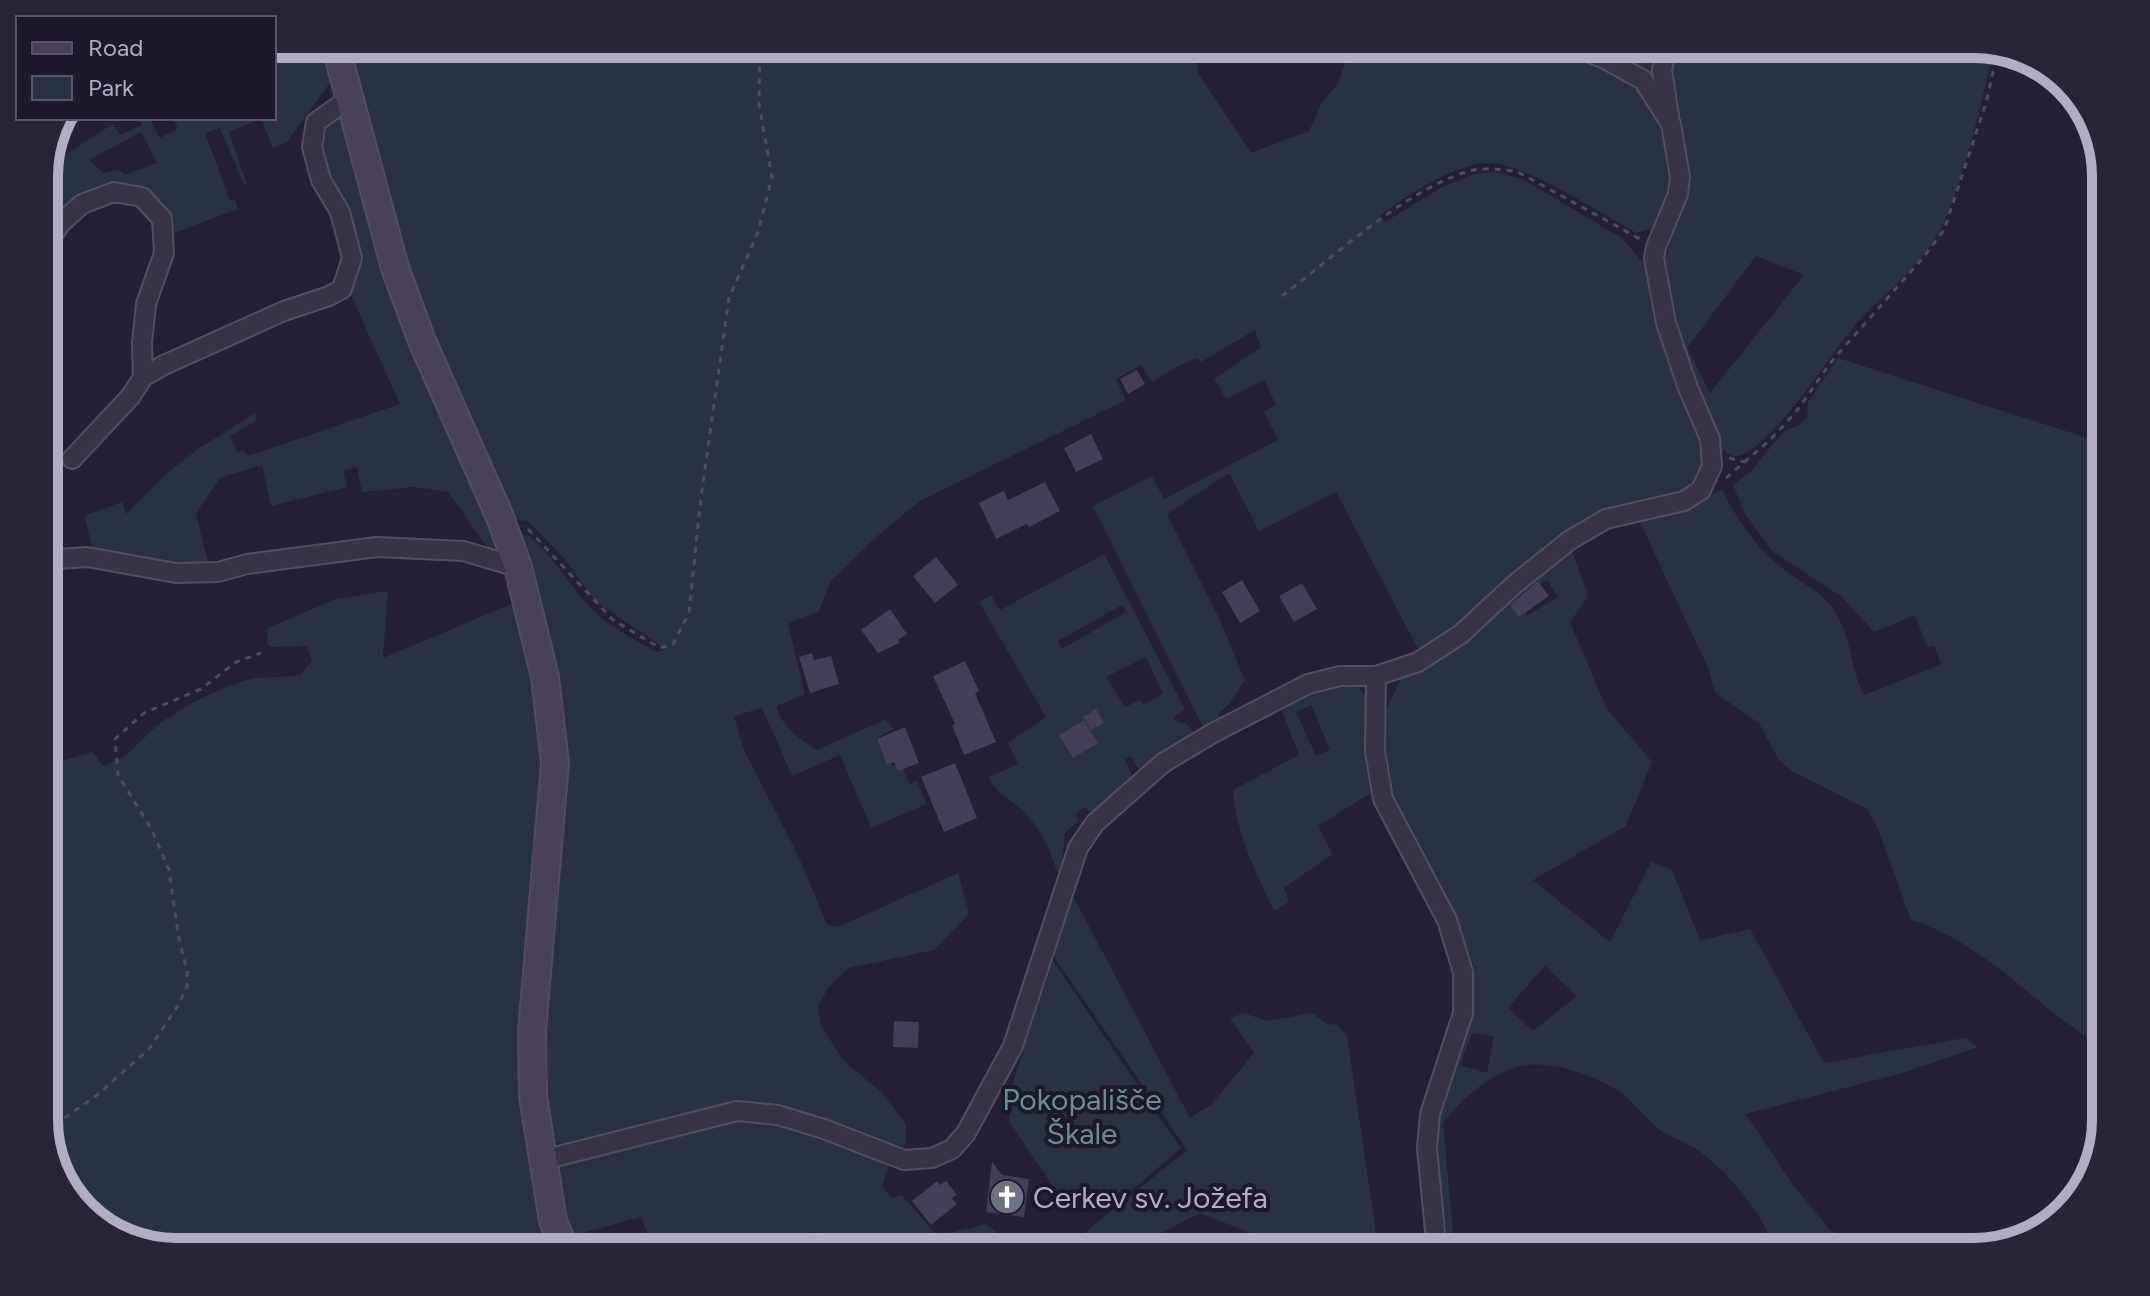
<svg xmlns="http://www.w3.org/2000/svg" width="2150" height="1296" viewBox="0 0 2150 1296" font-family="Figtree,sans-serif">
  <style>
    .green { fill: #293241; fill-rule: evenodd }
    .building { fill: #443e56 }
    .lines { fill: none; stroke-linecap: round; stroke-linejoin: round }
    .street-casing { stroke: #534d60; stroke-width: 22 }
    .secondary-casing { stroke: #534d60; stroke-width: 30 }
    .path { stroke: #494c5c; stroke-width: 3; stroke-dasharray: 6 6; stroke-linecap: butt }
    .street { stroke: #383345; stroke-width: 18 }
    .secondary { stroke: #484158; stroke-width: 26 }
    .labels { text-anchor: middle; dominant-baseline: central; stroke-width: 8; stroke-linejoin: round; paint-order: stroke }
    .park-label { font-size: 30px; fill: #66918e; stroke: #1d182a }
    .poi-label { font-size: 30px; fill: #b3adc2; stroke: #1d182a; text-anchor: start }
    .rim { fill: none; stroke: #b3adc2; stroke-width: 10 }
  </style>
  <rect width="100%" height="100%" fill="#252035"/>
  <!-- green -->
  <path class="green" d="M274 44H323L330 68 329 84 287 142 273 148 261 119 229 132 247 184 244 185 220 128 205 133 230 200 235 199 238 209 169 235 124 187 63 212 44 199 46 165 53 157 57 160 113 124 120 135 142 125 140 118H149L160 138 178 128 172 118H274V74L277 72 274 66ZM141 132 157 163 125 175 119 170 103 173 89 160Z
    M342 44H1194L1198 73 1251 153 1309 131 1321 104 1338 83 1347 58 1359 44H1550L1575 52 1613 72 1645 96 1661 120 1676 181 1658 226 1637 233C1603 215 1523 162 1488 163 1454 164 1406 196 1380 216L1385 222 1444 186 1474 174 1495 172 1524 180 1622 238 1643 263 1650 277 1700 433 1705 459 1695 488 1683 496 1619 508 1435 646 1420 653 1336 492 1259 531 1229 473 1167 514 1218 616 1245 680 1229 704 1218 714 1222 722 1207 728 1202 725 1093 506 1152 476 1164 499 1278 440 1264 412 1276 405 1264 380 1226 399 1214 379 1261 347 1255 330 1201 362 1198 358 1178 366 1152 382 1141 365 1116 379 1126 400 920 501 875 538 830 582 819 611 788 624 805 694 777 706C779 725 801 740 817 750L886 719 893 729 877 738 892 766 900 762 910 784 917 781 927 804 871 828 840 755 792 776 762 708 734 716 744 750 797 853 827 924 838 927 958 873 969 914 934 950 849 968 828 988 818 1007 821 1025 842 1059 882 1093 906 1124V1142L903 1149C848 1128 790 1099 729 1105L578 1142 563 1144 549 1141 543 1129 544 995 561 859 564 789 518 538 528 535C554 556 570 587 594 611 613 628 635 640 657 652L666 649 596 602 564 558 528 521 512 520 408 276Z
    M1584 44H1661L1656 71 1650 75Z
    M1670 44H1974L1994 49C1980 108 1967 169 1943 224 1924 266 1880 295 1851 330 1826 360 1771 451 1734 457L1722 450 1690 377 1671 320 1664 263 1688 183 1671 97ZM1756 256 1804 275 1710 393 1687 348Z
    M337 115 342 118 498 544 489 550 448 492 415 487 362 492 357 467 343 470 347 487 271 506 262 465 220 478 196 513 209 567 200 570 94 553 84 516 122 502 126 514 166 474 198 449 255 413 256 421 230 436 237 452 244 450 248 456 400 404 349 291C358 272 360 252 354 231 346 198 317 176 322 140 323 129 328 121 337 115Z
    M1838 358 2106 444V1050C2089 1038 2071 1027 2055 1014 2010 978 1968 938 1911 920L1878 829 1867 809 1792 771 1778 759 1759 723 1715 693 1708 668 1637 516 1672 511 1722 490C1738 521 1756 548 1783 569 1799 582 1819 590 1832 607 1853 636 1849 667 1864 695L1941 664 1934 646 1927 647 1915 615 1874 632 1842 597 1772 551 1745 514 1733 485 1752 470 1783 432 1799 425 1807 418 1808 402Z
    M1571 548 1588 596 1570 622 1607 709 1652 762 1626 826 1533 880 1610 942 1651 862 1672 870 1700 940 1750 929 1824 1063 1965 1038 1978 1047 1906 1072 1746 1114 1793 1185 1831 1231 1843 1234 1838 1242 1854 1252H1777C1761 1212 1729 1171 1693 1147 1681 1140 1667 1136 1656 1127 1642 1115 1631 1098 1615 1089 1592 1074 1549 1060 1521 1066 1493 1071 1460 1100 1443 1123L1455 1252H1449L1438 1172 1439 1118 1475 970 1447 899 1406 833 1391 797 1383 747 1385 712 1401 679ZM1547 580 1558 597 1528 615 1518 599ZM1545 966 1577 996 1533 1031 1508 1008ZM1472 1033 1494 1036 1487 1073 1460 1065Z
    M1104 554 1185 709 1174 717 1176 721C1188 724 1192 725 1194 738L1140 772 1131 756 1125 759 1133 779 1091 813 1085 807 1076 813 1078 821 1065 833 1061 871 1057 872C1050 848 1041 830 1024 812 1013 800 993 793 989 777L1018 764 1008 743 1046 717 979 602 991 595 1000 610ZM1122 605 1126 612 1062 649 1058 641ZM1146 657 1163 694 1143 705 1140 700 1125 707 1106 677Z
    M388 591 383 658 518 601 533 664 547 780 537 919 550 1228 540 1252H522L486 1242 484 1252H176L110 1234 62 1186 44 1128V732L53 763 93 752 103 766C134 756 138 740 162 722 184 706 229 682 257 678 271 677 285 677 300 675L312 661 307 646 270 647 267 643 268 628 336 599Z
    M1344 684 1358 687 1368 700 1376 790 1318 826 1333 854 1284 888 1289 902 1274 911C1255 870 1237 836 1233 790L1299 755 1279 704 1325 686ZM1311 705 1330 750 1316 756 1296 712Z
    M44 692 51 696 56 706 44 730Z
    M1071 892 1190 1118 1211 1105 1254 1053 1230 1018 1244 1013 1267 1021 1312 1013 1327 1024 1338 1025 1347 1036 1379 1252H1277L1276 1243 1200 1213 1159 1234 1164 1252H1061L1187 1150 1054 957Z
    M1053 961 1181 1148 1131 1191 1062 1200 1009 1121 1014 1079Z
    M740 1117 787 1121 892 1162 886 1173 883 1186 892 1199 902 1195 937 1236 986 1224 1021 1252H819L817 1232 654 1248 641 1217 571 1236C563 1216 547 1185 558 1165Z"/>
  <!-- building -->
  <path class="building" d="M1137 370 1145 384 1128 394 1120 379Z
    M1091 434 1103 459 1076 472 1064 448Z
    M1045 482 1060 511 1029 527 1027 524 996 539 979 503 1004 491 1008 500Z
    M936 557 958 585 935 603 913 576Z
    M1242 580 1260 611 1240 623 1222 592Z
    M1538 581 1549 596 1519 617 1510 605Z
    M1302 583 1317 609 1294 622 1279 596Z
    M890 609 907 634 898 640 899 643 878 653 861 630Z
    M812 653 814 660 831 656 839 684 810 693 799 657Z
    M965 661 979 691 975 693 996 742 964 755 952 725 955 724 933 676Z
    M1096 709 1104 723 1091 730 1083 717Z
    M1084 720 1098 743 1073 758 1059 735Z
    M905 727 919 763 898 771 894 762 887 765 877 739Z
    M955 763 977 818 944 832 921 777Z
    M894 1021 919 1022 918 1048 893 1047Z
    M992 1162 1002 1175 1029 1179 1024 1217 986 1212Z
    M937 1181 940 1185 946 1181 957 1195 952 1198 957 1204 931 1225 912 1201Z"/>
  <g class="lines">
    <!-- street casing -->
    <g class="street-casing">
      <path id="street" d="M1667 44 1662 70 1669 116
        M1267 48 1307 44
        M44 249 60 224 82 204 114 192 142 197 162 219 164 253 146 304 142 343 143 377
        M72 459 131 396 143 377 164 365 284 311 329 296 342 289 352 258 340 212 321 180 312 147 316 122 350 98
        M44 560 87 557 176 573 218 572 247 564 377 547 463 551 518 567
        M1376 676 1375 751 1383 799 1447 920 1463 972V1013L1430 1114 1427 1148 1437 1252
        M543 1160 737 1111 778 1115 824 1129 904 1160 932 1158 952 1149 966 1133 1013 1046 1078 848 1095 823 1163 763 1213 733 1308 684 1340 676H1376L1418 662 1461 634 1515 584 1570 540 1606 519 1684 501 1701 490 1712 466 1710 439 1688 388 1666 323 1654 258 1656 247 1678 194 1680 177 1671 124 1643 80 1605 59 1567 44"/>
    </g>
    <!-- secondary casing -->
    <g class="secondary-casing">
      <path id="secondary" d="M335 44 395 268 422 341 500 517 518 567 545 677 555 763 532 1031 533 1096 553 1221 566 1252"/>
    </g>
    <!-- path -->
    <path class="path" d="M1282 296C1335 256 1405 190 1469 171 1485 167 1502 169 1518 172L1642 240
      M1729 458 1745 462
      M1726 478 1770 440 1796 412 1831 362 1922 259 1944 230 1986 103 1998 50
      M528 529 613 620 660 648 673 644 689 613 701 497 729 298 758 232 772 177 759 104 760 44
      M45 1132 97 1095 149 1049 179 1004 187 986V970L179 940 169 870 152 830 118 775 115 739 144 713 201 689 236 662 261 653"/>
    <!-- street -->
    <use href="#street" class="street"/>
    <!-- secondary -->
    <use href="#secondary" class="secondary"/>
  </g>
  <!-- icons -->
  <defs>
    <g id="church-disc" transform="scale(1.8)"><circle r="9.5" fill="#6b7280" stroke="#1d182a"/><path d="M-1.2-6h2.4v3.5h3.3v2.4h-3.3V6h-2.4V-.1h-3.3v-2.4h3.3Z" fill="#fff"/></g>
  </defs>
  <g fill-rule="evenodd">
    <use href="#church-disc" x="1007" y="1197"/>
  </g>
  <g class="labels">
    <!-- park labels -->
    <g class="park-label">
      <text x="1082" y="1099">Pokopališče<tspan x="1082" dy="34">Škale</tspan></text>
    </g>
    <!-- poi labels -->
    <g class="poi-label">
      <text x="1033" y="1197">Cerkev sv. Jožefa</text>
    </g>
  </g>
  <!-- crop -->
  <path d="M0 0H2150V1296H0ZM176 58H1974A118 118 0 0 1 2092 176V1120A118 118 0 0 1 1974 1238H176A118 118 0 0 1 58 1120V176A118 118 0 0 1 176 58Z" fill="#292436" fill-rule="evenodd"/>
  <path class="rim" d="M176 58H1974A118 118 0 0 1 2092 176V1120A118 118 0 0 1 1974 1238H176A118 118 0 0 1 58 1120V176A118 118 0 0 1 176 58Z"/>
  <!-- legend -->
  <rect x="16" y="16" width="260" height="104" fill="#1d182a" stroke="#595467" stroke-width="2"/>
  <rect x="32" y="42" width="40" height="12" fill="#484158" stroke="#595467" stroke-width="2"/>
  <text x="88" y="56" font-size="24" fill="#b3adc2">Road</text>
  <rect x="32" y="76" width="40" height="24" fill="#293241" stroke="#595467" stroke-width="2"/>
  <text x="88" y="96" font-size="24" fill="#b3adc2">Park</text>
</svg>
